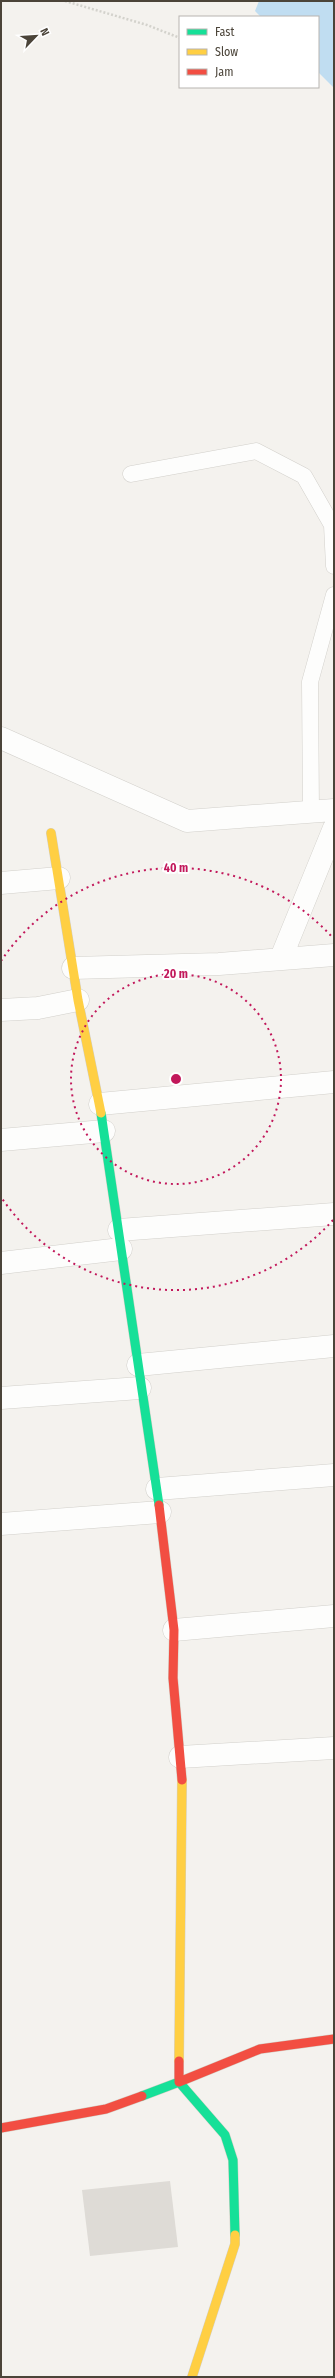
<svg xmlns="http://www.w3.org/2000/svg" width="335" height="2378" viewBox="0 0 335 2378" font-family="'Fira Sans Condensed',sans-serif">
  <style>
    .water { fill: #c0ddf1 }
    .building { fill: #dedbd6 }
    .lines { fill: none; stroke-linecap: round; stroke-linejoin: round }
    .lane-casing { stroke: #d2d0cb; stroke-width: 17 }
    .street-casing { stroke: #d2d0cb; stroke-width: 23 }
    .fast-casing { stroke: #d3cfc5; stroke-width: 10 }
    .slow-casing { stroke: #d3cfc5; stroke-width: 10 }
    .jam-casing { stroke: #d3cfc5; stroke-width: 10 }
    .path { stroke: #d3d2cc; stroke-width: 2.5; stroke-dasharray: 2 2; stroke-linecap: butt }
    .lane { stroke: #fdfdfc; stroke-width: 16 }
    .street { stroke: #fdfdfc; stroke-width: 22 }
    .fast { stroke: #16e098; stroke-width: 9 }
    .slow { stroke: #ffcf43; stroke-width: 9 }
    .jam { stroke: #f24e42; stroke-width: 9 }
    .ring { fill: none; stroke: #c2185b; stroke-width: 2; stroke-dasharray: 2 4 }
    .centre { fill: #c2185b; stroke: #fff; stroke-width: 2 }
    .ring-label { font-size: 12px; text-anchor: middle; font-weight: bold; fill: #c2185b; stroke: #fff; stroke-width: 4; stroke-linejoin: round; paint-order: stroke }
  </style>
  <rect width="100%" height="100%" fill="#f4f2ee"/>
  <!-- water -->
  <path class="water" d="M259 1H334V88L318 72V17H261L255 11Z"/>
  <!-- building -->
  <path class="building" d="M170 2181 178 2247 90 2256 82 2190Z"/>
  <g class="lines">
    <!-- lane casing -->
    <g class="lane-casing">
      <path id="lane" d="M131 474 256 451 304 476 332 525 334 566
        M311 812 310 682 334 595"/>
    </g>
    <!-- street casing -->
    <g class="street-casing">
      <path id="street" d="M1 738 187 821 334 810
        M1 883 59 878
        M281 958 334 828
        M73 968 219 964 334 955
        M1 1010 38 1008 78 1000
        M100 1104 334 1082
        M1 1140 104 1131
        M119 1230 334 1214
        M1 1263 121 1249
        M138 1365 334 1346
        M1 1398 140 1388
        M157 1489 334 1475
        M1 1524 160 1512
        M174 1630 334 1616
        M180 1757 334 1748"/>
    </g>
    <!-- fast casing -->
    <g class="fast-casing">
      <path id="fast" d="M101 1113 159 1505
        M142 2096 179 2082 225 2135 233 2160 235 2235"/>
    </g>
    <!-- slow casing -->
    <g class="slow-casing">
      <path id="slow" d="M51 833 78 1000 101 1113
        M179 2061 182 1780
        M192 2377 235 2244V2235"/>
    </g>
    <!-- jam casing -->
    <g class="jam-casing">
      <path id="jam" d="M159 1505 174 1630 173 1678 182 1780
        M179 2061V2082L260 2049 334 2039
        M1 2128 106 2109 142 2096"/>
    </g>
    <!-- path -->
    <path class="path" d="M65 1 147 25 180 38"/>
    <!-- lane -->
    <use href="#lane" class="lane"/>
    <!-- street -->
    <use href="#street" class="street"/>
    <!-- fast -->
    <use href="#fast" class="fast"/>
    <!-- slow -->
    <use href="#slow" class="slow"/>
    <!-- jam -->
    <use href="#jam" class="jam"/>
  </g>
  <!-- distance rings -->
  <g class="ring">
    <circle cx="176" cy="1079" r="105"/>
    <path d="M333 1220A211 211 0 0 1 1 1197M1 961A211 211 0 0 1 333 938"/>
  </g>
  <circle cx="176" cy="1079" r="6" class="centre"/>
  <g class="ring-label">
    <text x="176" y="872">40 m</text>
    <text x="176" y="978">20 m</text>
  </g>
  <!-- border -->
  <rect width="335" height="2378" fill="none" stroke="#4b4439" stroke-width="4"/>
  <!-- legend -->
  <rect x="179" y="16" width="140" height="72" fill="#ffffff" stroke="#b7b4b0"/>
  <rect x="187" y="29" width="20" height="6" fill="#16e098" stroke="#b7b4b0"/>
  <text x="215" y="36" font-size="12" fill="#4b4439">Fast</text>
  <rect x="187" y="49" width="20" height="6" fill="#ffcf43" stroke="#b7b4b0"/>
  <text x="215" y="56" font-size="12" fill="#4b4439">Slow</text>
  <rect x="187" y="69" width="20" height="6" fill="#f24e42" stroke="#b7b4b0"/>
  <text x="215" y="76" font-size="12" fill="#4b4439">Jam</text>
  <!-- north arrow -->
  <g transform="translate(36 36) rotate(65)" stroke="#ffffff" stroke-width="3" paint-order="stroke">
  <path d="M0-3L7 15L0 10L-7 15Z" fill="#4b4439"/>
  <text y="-6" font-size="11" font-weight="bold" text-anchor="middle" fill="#4b4439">N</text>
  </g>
</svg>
